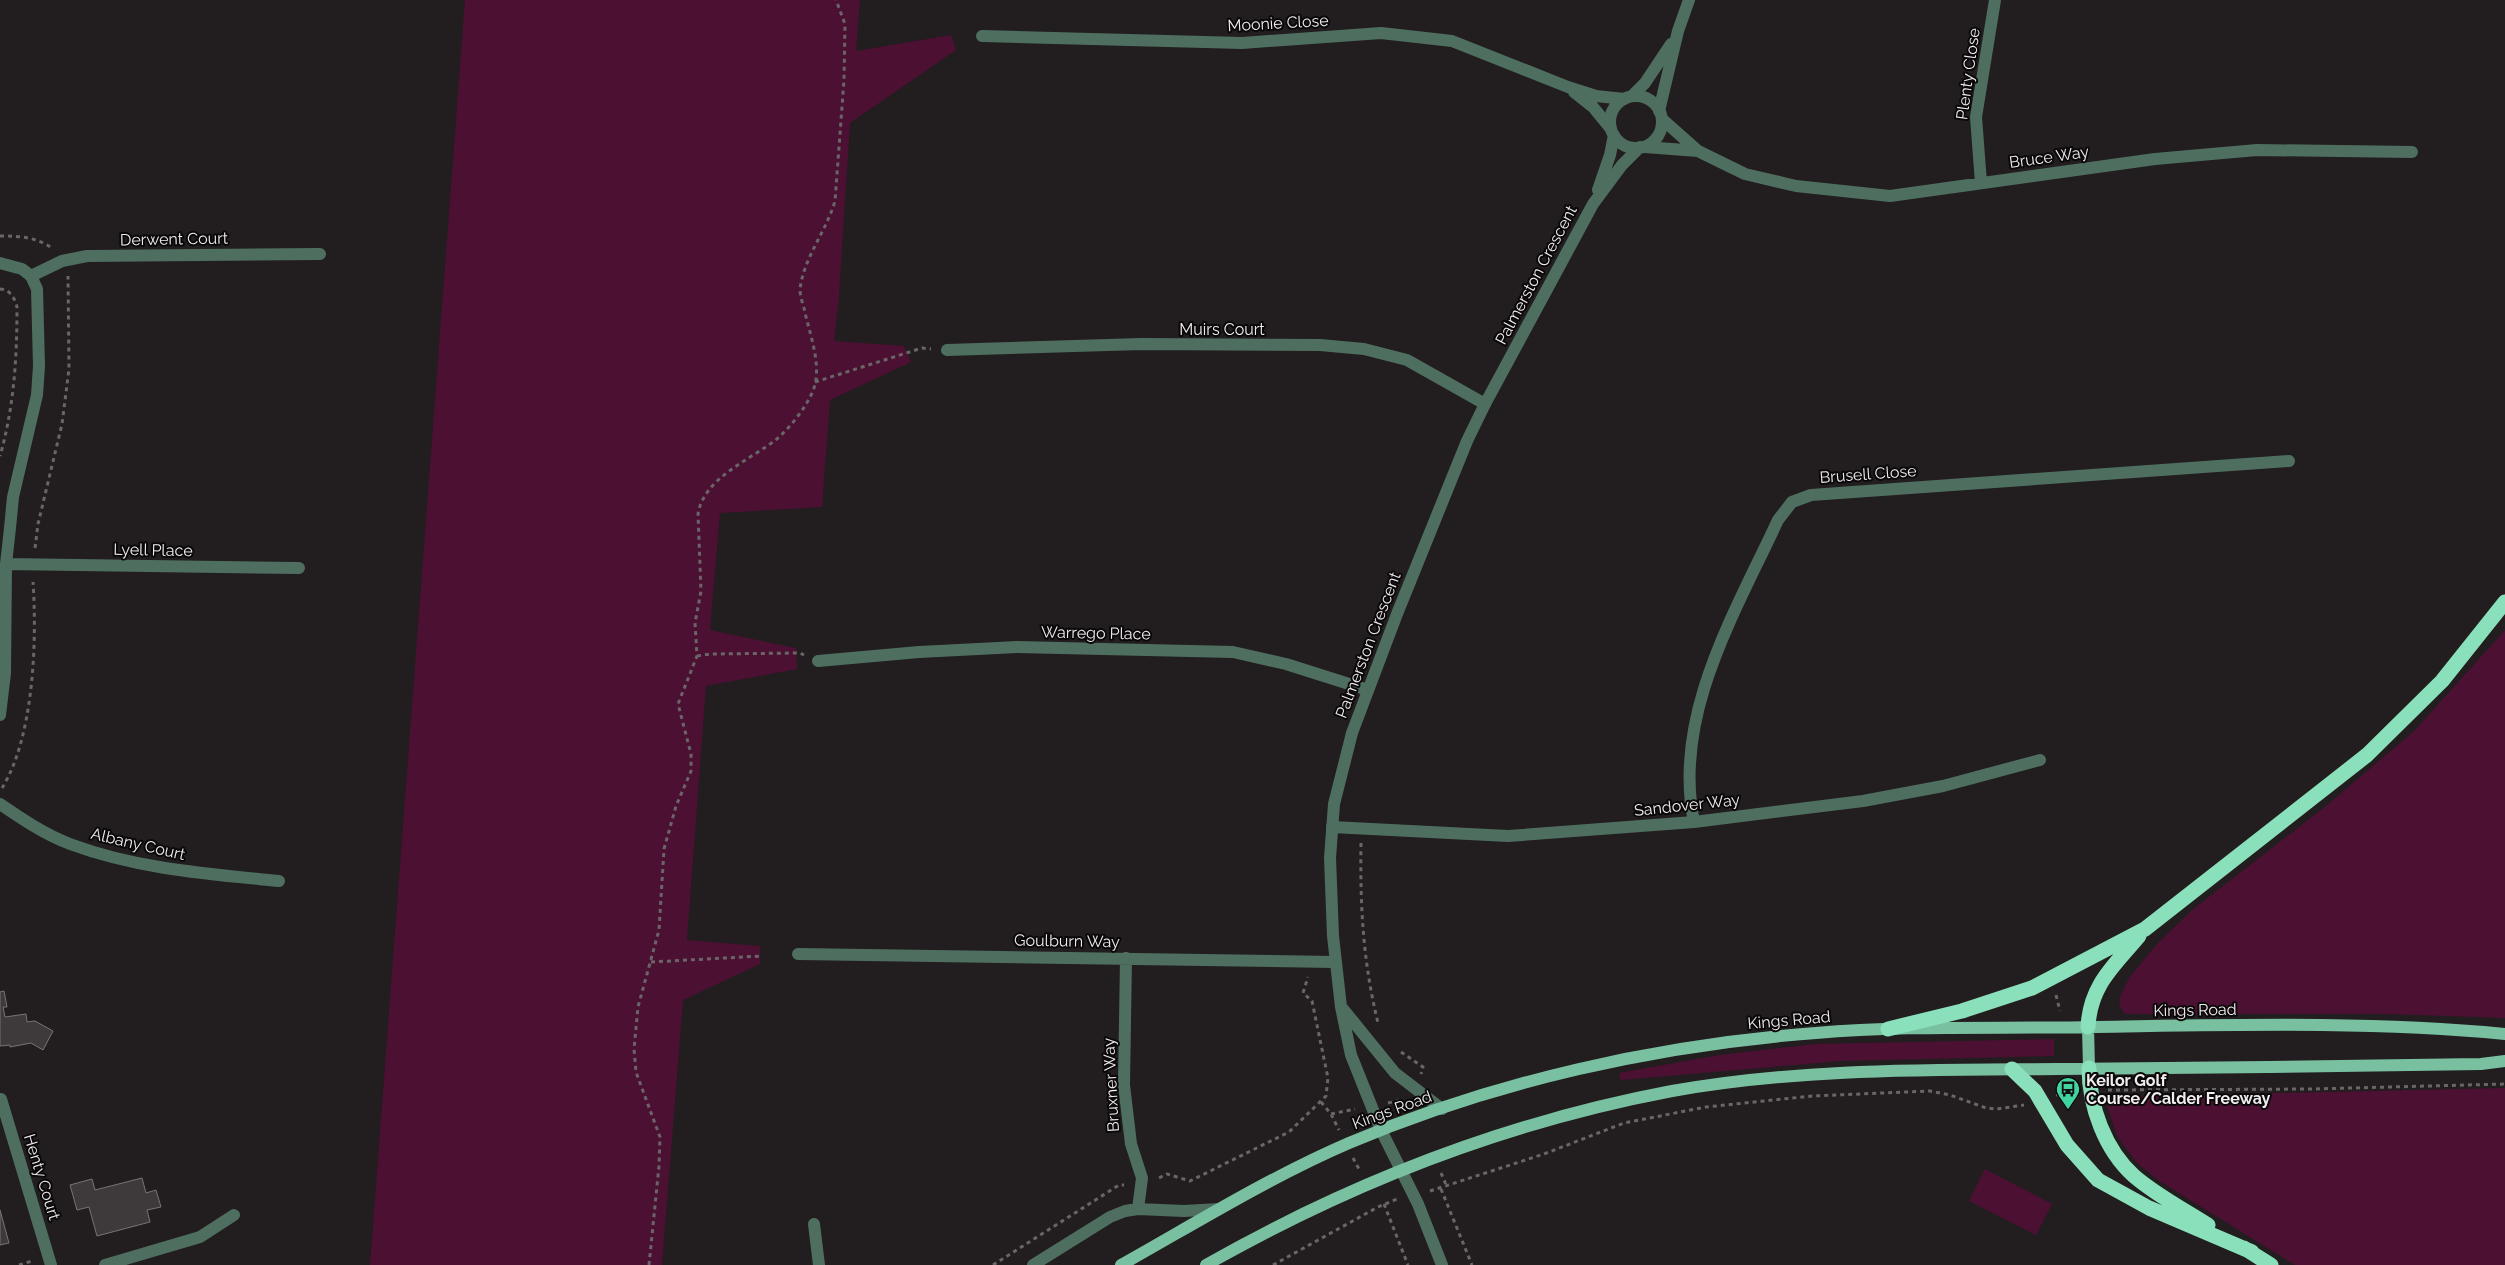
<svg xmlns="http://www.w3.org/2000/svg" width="2505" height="1265" viewBox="0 0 2505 1265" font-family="Raleway,sans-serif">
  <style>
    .green { fill: #4c1033 }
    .building { fill: #3e393b; stroke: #797375 }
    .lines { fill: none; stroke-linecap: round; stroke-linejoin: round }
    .path { stroke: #6a6668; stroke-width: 3; stroke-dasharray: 4 4; stroke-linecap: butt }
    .minor { stroke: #4e6f60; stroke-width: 12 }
    .tertiary { stroke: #4e6f60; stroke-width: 12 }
    .primary { stroke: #79c0a1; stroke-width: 12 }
    .motorway { stroke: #8ae0bb; stroke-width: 15 }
    .labels { text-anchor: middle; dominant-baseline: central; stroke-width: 4; stroke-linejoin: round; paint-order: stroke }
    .street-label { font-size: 16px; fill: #f1edef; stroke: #0a0809 }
    .poi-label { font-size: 16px; font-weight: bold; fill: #f1edef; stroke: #0a0809; text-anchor: start }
  </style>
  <rect width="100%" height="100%" fill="#221d1f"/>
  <!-- green -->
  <path class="green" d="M465 0H860L856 51 951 35 956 50 850 123 839 296 834 341 904 346 911 362 830 400 822 507 720 513 710 630 796 648 797 669 706 686 687 940 760 946V964L683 1000 662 1265H370Z
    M2505 630V1018L2386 1014H2125L2120 1007 2119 999 2129 978 2157 944 2192 910 2326 806 2414 731Z
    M2054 1039V1056L1840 1061 1621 1080 1619 1073 1719 1055 1815 1044Z
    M2505 1088V1265H2295L2158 1180 2137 1163 2117 1136 2104 1097Z
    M1985 1169 2052 1204 2036 1235 1969 1201Z"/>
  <!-- building -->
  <path class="building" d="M4 991 7 1007H3L5 1017 26 1014 27 1022 35 1021 53 1031 43 1050 31 1043 10 1047V1045L0 1046V992Z
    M142 1178 146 1193 156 1190 161 1207 147 1210 150 1222 97 1236 89 1207 77 1210 70 1185 92 1179 95 1190Z
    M0 1210 9 1243 0 1245Z"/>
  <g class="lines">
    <!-- path -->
    <path class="path" d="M0 236C19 236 36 237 52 248
      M0 289C10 289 15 299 17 307 17 358 14 407 0 456
      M815 382 922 348 931 349
      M35 548 38 524 62 424 69 369 68 276
      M697 656 710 654 800 653 804 655
      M2 788C34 737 37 640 33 582
      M1361 843C1360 906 1363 962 1378 1023
      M651 962 762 956
      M2056 995 2060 1011
      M1401 1052 1423 1067 1421 1074
      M2108 1090 2313 1089 2505 1084
      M2056 1095 2075 1092
      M1321 1102 1331 1114 1339 1130
      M1388 1103 1401 1100
      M1331 1114 1355 1109
      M1353 1158 1360 1171
      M1441 1173 1447 1187
      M1159 1178 1167 1174 1190 1181 1289 1132 1326 1096 1328 1078 1312 1001 1303 993 1308 977
      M1441 1189 1472 1265
      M1430 1191 1544 1154 1624 1123 1706 1107 1812 1096 1930 1091 1950 1095 1986 1108 1997 1109 2024 1105
      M1384 1204 1408 1265
      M19 1265 32 1261
      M649 1265 659 1166 660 1137 636 1072 634 1049 638 1007 659 930 664 849 676 806 691 771V754L678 704 697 656 695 623 701 591 698 514C704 477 751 460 778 438 792 425 804 410 812 393 824 368 809 333 804 308 802 302 800 295 800 289 804 257 826 232 835 201L844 80 845 24 836 0
      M993 1265 1119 1185H1124
      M1273 1265 1378 1207 1397 1199"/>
    <!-- minor -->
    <path class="minor" d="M982 36 1242 43 1381 33 1452 41 1568 87 1596 96 1624 99
      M1574 92 1593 107 1611 129
      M1662 119 1698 151 1745 174 1796 186 1890 196 2155 159 2257 150 2412 152
      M1645 147 1698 151
      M1981 183 1976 117 1995 0
      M0 263 22 269 31 276 37 289 39 366 37 395 13 497 10 528 6 564 5 673 0 715
      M31 276 62 261 87 256 320 254
      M947 350 1141 344 1320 345 1364 349 1407 360 1485 404
      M6 564 299 568
      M818 661 919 652 1017 647 1233 652 1286 664 1368 690
      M0 804C22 819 44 834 70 844 137 869 208 874 279 881
      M1694 822C1672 716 1735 613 1778 520L1792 502 1811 495 2289 461
      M1332 827 1508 836 1694 822 1863 801 1943 786 2040 760
      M798 954 1335 962
      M1126 958 1124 1085 1131 1144 1142 1178 1138 1209
      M1 1099 51 1265
      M814 1224 819 1265
      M105 1265 200 1237 234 1215
      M1033 1265 1110 1217 1125 1211 1138 1209 1184 1211 1219 1209"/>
    <!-- tertiary -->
    <path class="tertiary" d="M1632 96 1645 83 1671 44
      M1610 122a26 26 0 1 1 52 0a26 26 0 1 1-52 0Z
      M1659 111 1678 31 1689 0
      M1598 190 1610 155 1614 135
      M1343 1009 1395 1073 1442 1109
      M1442 1265 1418 1204 1381 1130 1351 1055 1341 1007 1333 936 1330 858 1334 804 1352 733 1397 614 1467 441 1485 404 1593 204 1622 165 1640 147"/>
    <!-- primary -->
    <path class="primary" d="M2088 1027 2089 1068
      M1121 1265C1196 1223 1270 1177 1349 1143 1496 1081 1657 1045 1816 1033 1909 1025 2002 1029 2096 1027 2232 1025 2369 1021 2505 1034
      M1206 1265C1352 1182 1507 1122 1672 1091 1800 1068 1930 1070 2059 1069 2200 1068 2340 1066 2481 1064L2505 1061"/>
    <!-- motorway -->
    <path class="motorway" d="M2088 1027C2090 985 2114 966 2139 936
      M1888 1029 1962 1011 2032 988 2145 929 2367 755 2442 681 2505 602
      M2089 1068C2089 1106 2105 1150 2134 1176 2156 1195 2183 1209 2208 1225
      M2012 1069 2035 1091 2067 1145 2098 1180 2149 1208 2252 1252
      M2244 1248 2271 1265"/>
  </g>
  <!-- icons -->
  <defs>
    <g id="bus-pin" transform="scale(1.25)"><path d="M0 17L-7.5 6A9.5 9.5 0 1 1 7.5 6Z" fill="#42d4a0" stroke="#0a0809"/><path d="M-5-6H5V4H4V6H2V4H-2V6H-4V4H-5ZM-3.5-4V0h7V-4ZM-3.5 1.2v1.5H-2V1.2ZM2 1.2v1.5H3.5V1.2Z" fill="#111"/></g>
  </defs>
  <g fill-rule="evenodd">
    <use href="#bus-pin" x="2068" y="1089"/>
  </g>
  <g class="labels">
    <!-- street labels -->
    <g class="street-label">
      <text transform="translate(1278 23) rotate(-3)">Moonie Close</text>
      <text transform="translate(1968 74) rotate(-82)">Plenty Close</text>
      <text transform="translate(2049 157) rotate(-8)">Bruce Way</text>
      <text transform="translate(174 239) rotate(-1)">Derwent Court</text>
      <text transform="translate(1536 275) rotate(-62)">Palmerston Crescent</text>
      <text x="1222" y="329">Muirs Court</text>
      <text transform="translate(1868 474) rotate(-4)">Brusell Close</text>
      <text transform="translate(153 550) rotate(1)">Lyell Place</text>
      <text transform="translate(1096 633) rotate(1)">Warrego Place</text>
      <text transform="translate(1368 645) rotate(-69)">Palmerston Crescent</text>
      <text transform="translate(1687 805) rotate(-6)">Sandover Way</text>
      <text transform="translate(138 844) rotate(13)">Albany Court</text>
      <text transform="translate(1067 941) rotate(1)">Goulburn Way</text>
      <text transform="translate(2195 1010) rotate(-1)">Kings Road</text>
      <text transform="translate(1789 1020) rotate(-5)">Kings Road</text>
      <text transform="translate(1111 1085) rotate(-93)">Bruxner Way</text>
      <text transform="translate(1392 1110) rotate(-20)">Kings Road</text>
      <text transform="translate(42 1177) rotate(73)">Henty Court</text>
    </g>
    <!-- poi labels -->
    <g class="poi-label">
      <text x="2086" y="1080">Keilor Golf<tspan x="2086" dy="18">Course/Calder Freeway</tspan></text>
    </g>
  </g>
</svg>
